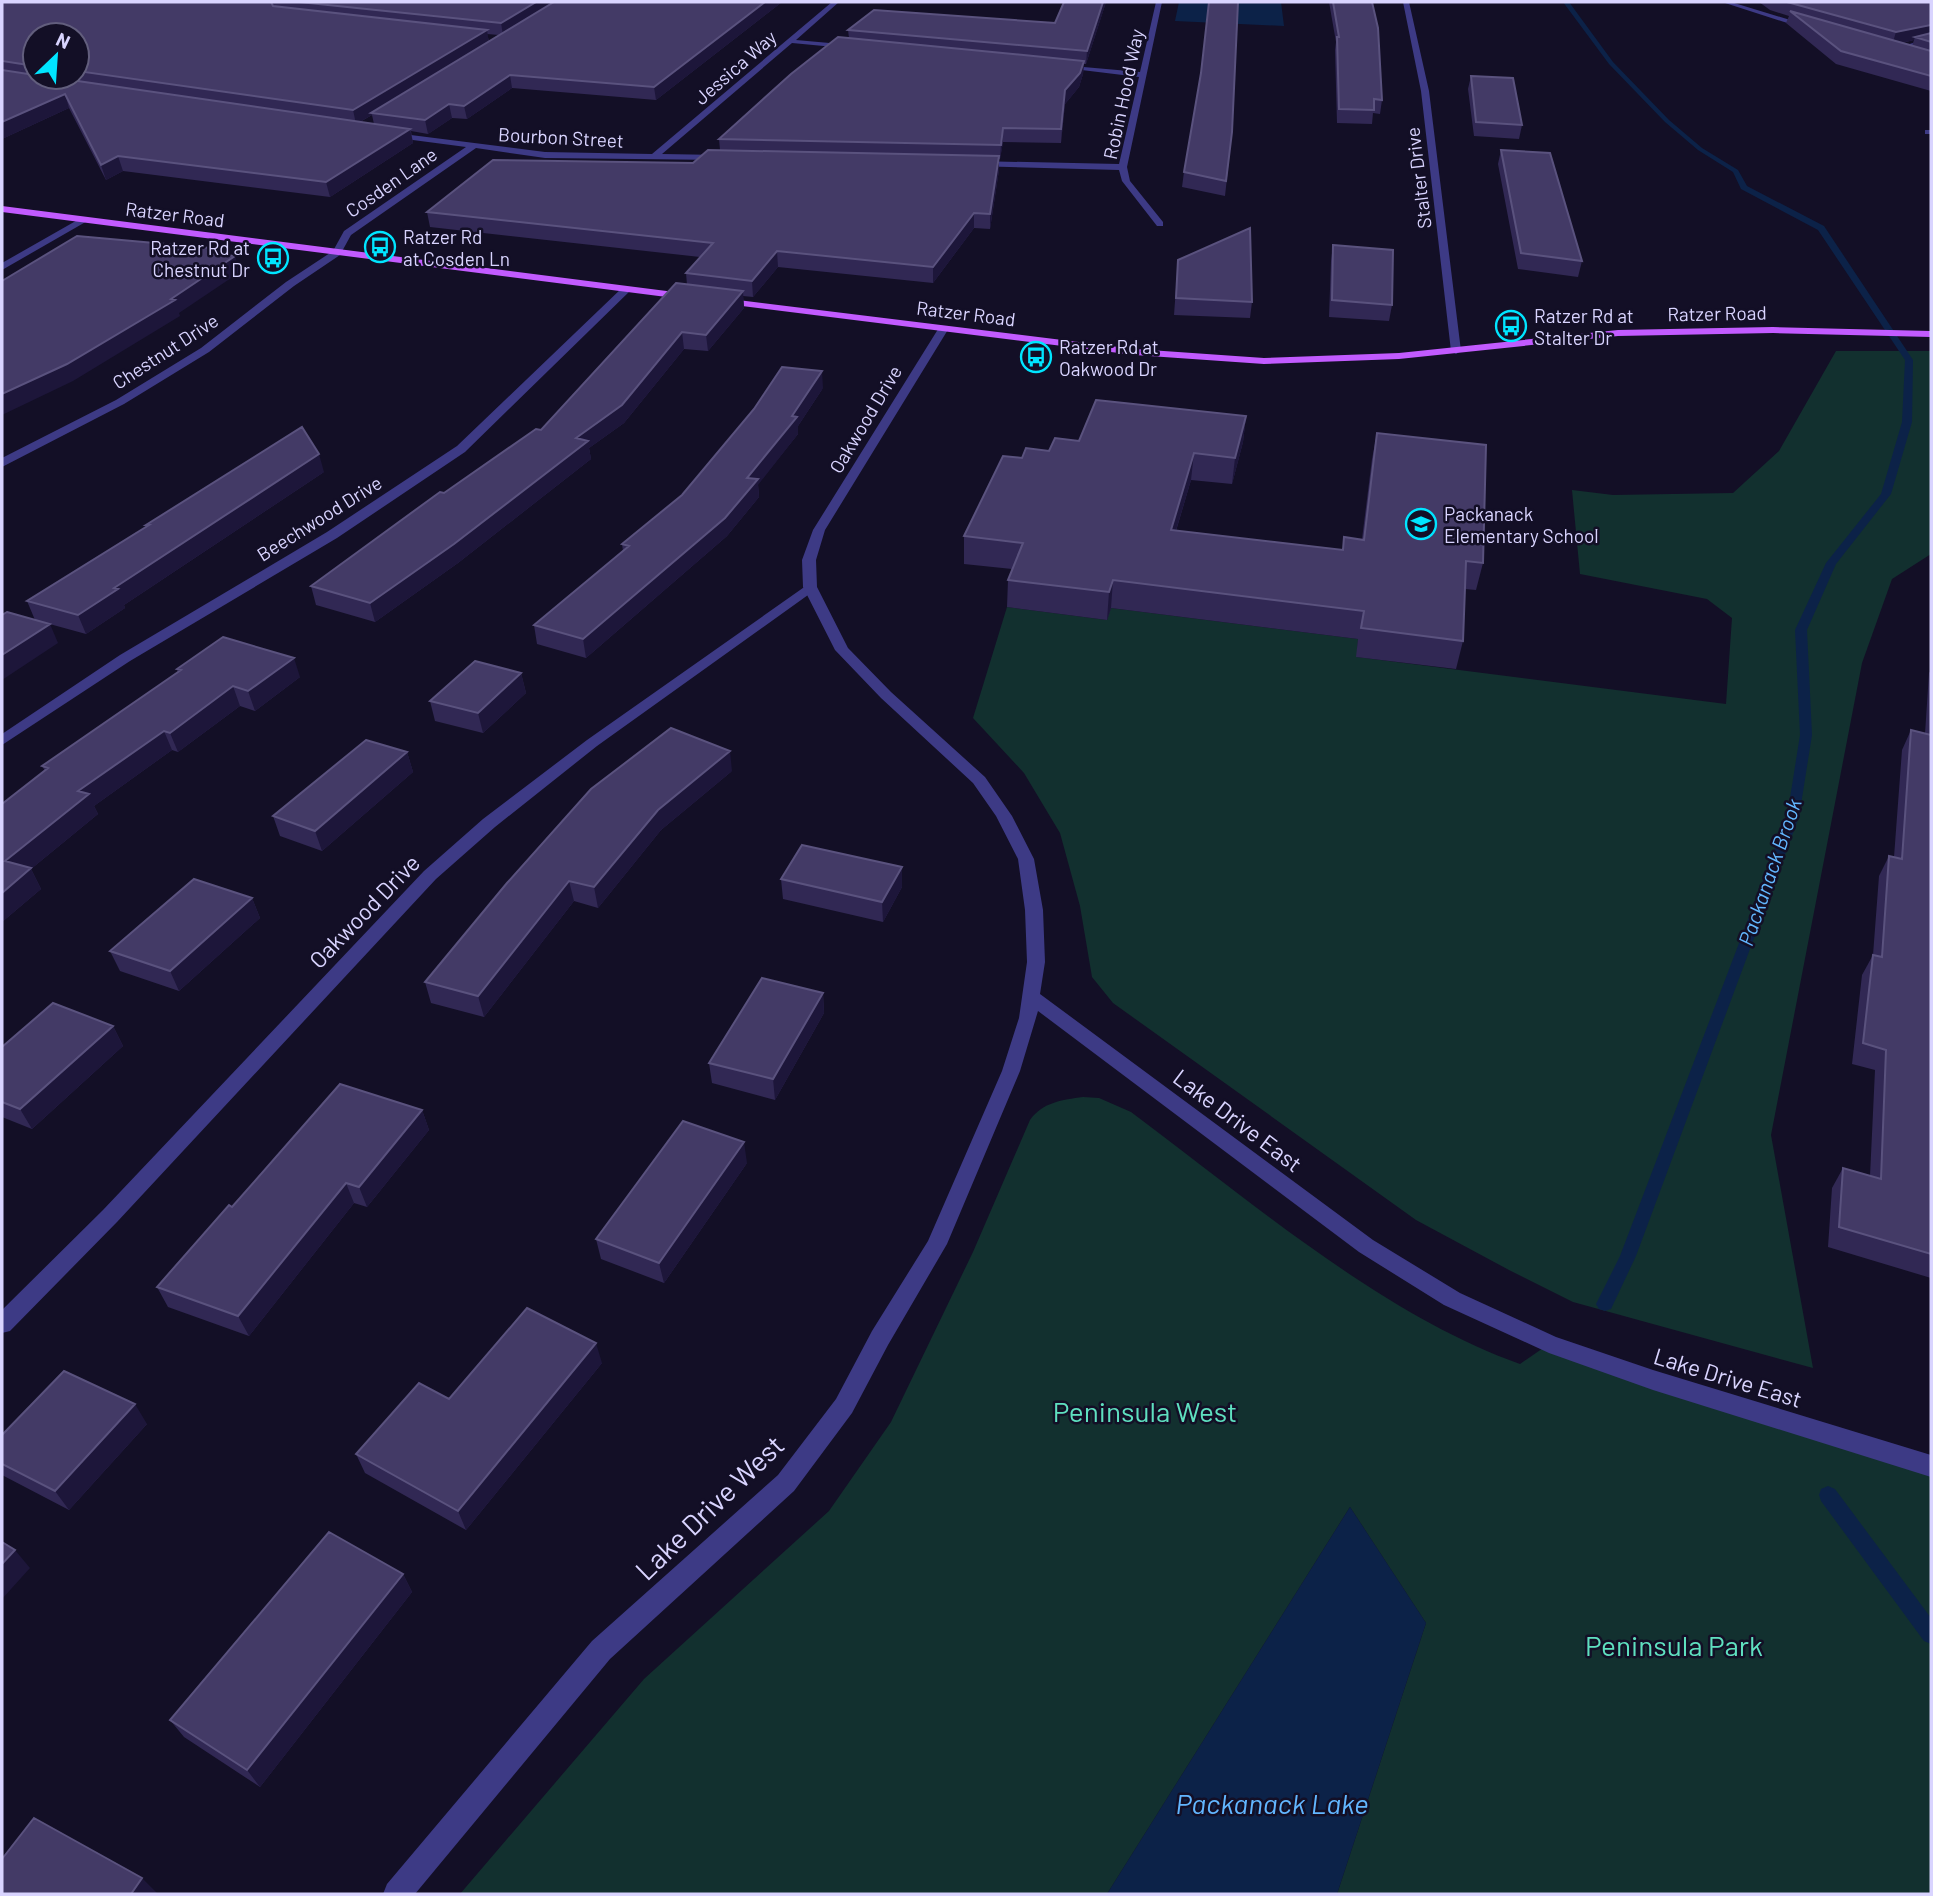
<svg xmlns="http://www.w3.org/2000/svg" width="1933" height="1896" viewBox="0 0 1933 1896" font-family="Barlow,sans-serif">
  <style>
    .green { fill: #12302f }
    .water { fill: #0c2248 }
    .lines { fill: none; stroke-linecap: round; stroke-linejoin: round }
    .stream { fill: #0c2248; fill-rule: evenodd }
    .minor { fill: #3d3a85; fill-rule: evenodd }
    .tertiary { fill: #3d3a85; fill-rule: evenodd }
    .primary { fill: #c25bff; fill-rule: evenodd }
    .wall { fill: #312854; fill-rule: evenodd }
    .shaded-wall { fill: #1d163a }
    .building { fill: #433a66; stroke: #5a527e; stroke-width: 2 }
    .labels { text-anchor: middle; dominant-baseline: central; stroke-width: 5; stroke-linejoin: round; paint-order: stroke }
    .far-street-label { font-size: 19px; fill: #d9d4ff; stroke: #130f26 }
    .far-poi-label { font-size: 19px; fill: #d9d4ff; stroke: #130f26; text-anchor: start }
    .far-water-label { font-size: 21px; font-style: italic; fill: #62b6ff; stroke: #130f26 }
    .street-label { font-size: 23px; fill: #d9d4ff; stroke: #130f26 }
    .near-park-label { font-size: 28px; fill: #5fe0c0; stroke: #130f26 }
    .near-street-label { font-size: 28px; fill: #d9d4ff; stroke: #130f26 }
    .near-water-label { font-size: 28px; font-style: italic; fill: #62b6ff; stroke: #130f26 }
  </style>
  <rect width="100%" height="100%" fill="#130f26"/>
  <!-- green -->
  <path class="green" d="M1836 351H1931V554L1892 579 1862 663 1771 1135 1813 1368 1573 1302 1509 1270 1416 1220 1113 1003 1092 977 1080 906 1060 833 1024 773 973 718 1007 607 1107 620 1111 608 1358 639 1357 657 1726 704 1732 618 1707 599 1580 574 1572 490 1613 495 1733 493 1779 451Z
    M1083 1097 1099 1098 1131 1112C1248 1199 1382 1315 1520 1364L1549 1344 1931 1465V1894H1337L1426 1623 1350 1507 1107 1894H460L644 1679 829 1511 891 1422 973 1252 1030 1120C1043 1102 1062 1100 1083 1097Z"/>
  <!-- water -->
  <path class="water" d="M1179 2H1281L1284 26 1175 21Z
    M1350 1507 1426 1623 1337 1894H1107Z"/>
  <g class="lines">
    <!-- stream -->
    <path class="stream" d="M1563 2H1569L1613 62 1669 120 1702 148 1738 170 1747 186 1824 226 1913 360 1912 422 1891 494 1836 564 1807 630 1812 735 1799 817 1636 1256 1611 1309 1605 1311 1599 1309 1596 1304 1620 1256 1787 817 1800 735 1795 630 1826 563 1881 494 1902 422 1905 360 1818 230 1741 189 1733 172 1698 150 1665 122 1609 64Z
      M1828 1486 1835 1489 1931 1618V1644L1924 1641 1821 1501 1819 1495 1821 1489Z"/>
    <!-- minor -->
    <path class="minor" d="M832 2H839L796 40 852 45 855 49 792 43 662 154 721 155 724 160 545 158 476 148 351 235 340 255 294 286 209 352 124 404 2 467V458L116 400 201 348 286 282 333 251 344 231 466 147 390 137 387 132 545 152 652 154Z
      M1156 2H1162L1127 167 1130 181 1163 222V226H1157L1122 181 1119 170 973 166 976 161 1119 164 1139 77 1057 67 1061 65 1140 72Z
      M1403 2H1409L1429 91 1461 351 1456 354 1451 351 1421 91Z
      M1722 2H1731L1813 27 1806 29Z
      M1931 38V42L1892 52 1888 50Z
      M1925 130H1931V134H1925Z
      M81 218 89 220 2 270V263Z
      M623 287 632 289 465 452 337 538 130 661 2 745V734L120 655 327 532 457 446Z
      M810 583 817 587 815 590 597 746 495 827 436 879 117 1222 10 1331 2 1333V1310L103 1210 424 871 483 819 587 740Z"/>
    <!-- tertiary -->
    <path class="tertiary" d="M940 326 949 328 825 530 816 560 817 587 848 648 891 692 985 777 1012 816 1034 859 1043 910 1045 962 1040 994 1373 1240 1460 1293 1556 1337 1653 1370 1931 1455V1477L1653 1390 1549 1353 1444 1305 1359 1252 1038 1011 1020 1071 947 1244 888 1345 852 1413 794 1491 610 1659 415 1894H383L387 1884 592 1641 778 1475 836 1399 872 1331 928 1241 1002 1071 1019 1018 1027 962 1025 910 1018 859 996 816 973 783 881 698 835 650 803 587 802 560 813 530Z"/>
    <!-- primary -->
    <path class="primary" d="M2 206 690 294 695 297 690 300 2 212Z
      M722 298 1135 349 1264 358 1399 353 1618 330 1773 327 1931 331V337L1773 333 1618 336 1399 359 1264 364 1135 355 718 303 717 301Z"/>
  </g>
  <!-- wall -->
  <path class="wall" d="M2 2H782L656 100 512 88 467 119 452 118 428 134 411 131 413 143 330 197 123 171 106 180 69 108 2 139ZM487 34 499 35 489 41ZM35 35H77V77H35ZM372 115 374 124 360 122Z
    M1064 2H1106L1086 64H1084L1083 74 1079 87 1065 104 1061 143 1003 142 1000 159H999V170L990 229 974 228 933 283 778 267 753 297 743 296 744 308 708 351 684 349 624 423 589 448 591 459 458 563 375 622 316 605 311 586 444 493 541 430 687 285 686 273 700 257 430 227 427 212 693 163 720 150 719 139 849 38 848 30 1055 23Z
    M1329 2H1372L1382 100 1380 114 1373 113 1372 124 1337 123 1335 50 1336 42Z
    M1759 2H1931V91L1836 64 1786 23 1789 16 1770 10ZM1914 40 1912 46 1902 43Z
    M1471 76 1522 125 1519 139 1474 136 1468 89Z
    M1232 132 1225 196 1182 187 1184 172Z
    M1501 150 1582 261 1578 277 1518 269 1498 164Z
    M1333 245 1392 305 1389 321 1329 317 1331 261Z
    M1178 260 1252 302 1250 318 1174 315Z
    M823 388 798 426V434L758 484 759 497 727 536 586 658 537 644 534 625 623 551 622 544Z
    M1246 416 1243 442 1232 484 1191 480 1176 531 1342 550 1362 539 1372 459 1377 433 1483 563 1476 590 1465 589 1463 641 1456 669 1356 657 1358 639 1111 608 1107 620 1007 607 1008 580 1012 569 964 564V536L1022 458 1049 451 1079 441Z
    M324 472 124 605 125 608 86 634 35 620 27 601 147 527 146 525Z
    M177 669 300 677 255 711 240 706 178 752 172 750 94 806 98 814 31 869 41 889 2 922 45 771 42 766 178 673Z
    M1931 670V1278L1828 1247 1832 1188 1843 1168 1870 1176 1875 1070 1852 1064 1862 975 1873 955 1879 876 1889 856 1894 857 1902 750 1911 730 1925 734 1929 673Z
    M521 673 526 693 483 733 435 721 430 701Z
    M407 752 413 772 322 851 280 836 273 816Z
    M732 771 661 830 598 908 574 901 484 1017 431 1003 425 982 507 883Z
    M781 879 902 887 883 922 783 899Z
    M252 898 260 918 179 991 120 971 110 951Z
    M823 993 824 1013 775 1100 712 1083 709 1063Z
    M113 1026 123 1046 32 1129 2 1117V1047Z
    M422 1110 429 1130 367 1207 354 1203 249 1336 168 1307 157 1287 232 1207Z
    M747 1163 664 1283 601 1259 596 1239Z
    M602 1363 466 1530 365 1473 356 1454 449 1399Z
    M147 1424 69 1510 2 1475V1435Z
    M403 1574 412 1592 260 1787 184 1737 170 1720Z"/>
  <!-- shaded-wall -->
  <path class="shaded-wall" d="M536 2H558L503 35 501 23Z
    M765 2H782L656 100 654 87Z
    M1103 2H1106L1086 64 1087 51Z
    M1931 25V36L1915 37 1914 40 1892 45 1896 32Z
    M487 30 489 43 371 113 372 115 356 124 353 110Z
    M1084 61 1083 74 1079 87 1065 104 1061 143 1065 90Z
    M510 75 512 88 467 119 464 106Z
    M65 94 69 108 2 139V122Z
    M449 104 452 118 428 134 425 120Z
    M1003 128V142L1000 159 1001 145Z
    M410 129 413 143 330 197 326 182Z
    M118 156 123 171 106 180 101 165Z
    M999 156V170L990 229V214Z
    M974 213V228L933 283V267Z
    M221 249 225 263 235 256 240 272 179 313 180 316 73 381 2 415V394L171 299 213 254Z
    M777 251 778 267 753 297 752 281Z
    M743 291 744 308 708 351 706 335Z
    M682 332 684 349 624 423 589 448 591 459 458 563 375 622 370 603 576 438Z
    M822 371 823 388 798 426V434L758 485 759 497 727 536 586 658 583 639 747 478 792 416Z
    M1246 416 1243 442 1232 484 1235 458Z
    M1194 453 1191 480 1168 557 1171 530Z
    M319 454 324 472 124 605 125 608 86 634 78 615 114 588Z
    M1113 580 1111 608 1107 620 1109 592Z
    M50 624 58 643 2 680V655Z
    M294 658 300 677 255 711 248 691Z
    M521 673 526 693 483 733 478 713Z
    M233 686 240 706 178 752 170 733Z
    M164 731 172 750 94 806 98 814 31 869 41 889 2 922V893L5 861 78 791Z
    M730 751 732 771 661 830 598 908 594 887 658 810Z
    M407 752 413 772 322 851 315 831Z
    M902 867V887L883 922 882 902Z
    M569 881 574 901 484 1017 478 996Z
    M252 898 260 918 179 991 170 971Z
    M823 993 824 1013 775 1100 773 1079Z
    M113 1026 123 1046 32 1129 20 1109Z
    M422 1110 429 1130 367 1207 359 1187Z
    M744 1142 747 1163 664 1283 659 1263Z
    M346 1183 354 1203 249 1336 238 1316Z
    M596 1343 602 1363 466 1530 458 1511Z
    M135 1404 147 1424 69 1510 55 1491Z
    M15 1550 30 1568 2 1599V1564Z
    M403 1574 412 1592 260 1787 247 1770Z
    M142 1878 157 1893V1894H131Z"/>
  <!-- building -->
  <path class="building" d="M2 2H271L273 6 487 30 353 110 77 71V35H35V66L2 61Z
    M299 2H536L501 23Z
    M554 2H765L654 87 510 75 464 106 449 104 425 120 371 113Z
    M1064 2H1103L1087 51 848 30 874 10 1055 23Z
    M1209 2H1238L1232 132 1226 181 1184 172 1201 73Z
    M1333 2H1372L1378 28 1382 100 1374 99V110L1339 109 1337 37H1339Z
    M1787 2H1931V25L1896 32Z
    M1790 11 1931 51V76L1841 51Z
    M1931 33V42L1915 37Z
    M838 37 1084 61 1080 73 1065 90 1061 129 1003 128 1001 145 719 139 791 74Z
    M2 70 35 75V77H50L410 129 326 182 118 156 101 165 65 94 2 122Z
    M1471 76 1513 78 1522 125 1476 122Z
    M708 150 999 156 990 214 974 213 933 267 777 251 752 281 686 273 713 243 427 212 493 160 693 163Z
    M1501 150 1550 153 1582 261 1521 253Z
    M1250 228 1252 302 1176 298 1178 260Z
    M77 236 221 249 213 254 235 256 171 299 175 300 67 364 2 394V281Z
    M1333 245 1393 250 1392 305 1332 300Z
    M676 283 743 291 706 335 682 332 622 405 576 438 588 441 454 544 370 603 311 586 440 492 444 493 536 429 541 430Z
    M782 367 822 371 792 416 797 417 747 478 758 479 725 518 583 639 534 625 629 546 622 544 682 495 754 409Z
    M1096 400 1246 416 1235 458 1194 453 1171 530 1343 550 1344 537 1364 540 1377 433 1486 445 1483 563 1466 561 1463 641 1361 628 1364 611 1113 580 1109 592 1008 580 1023 543 964 536 1003 456 1022 458 1026 448 1049 451 1055 438 1079 441Z
    M302 427 319 454 114 588 118 589 78 615 27 601 149 525H146Z
    M7 612 50 624 2 655V615Z
    M223 637 294 658 248 691 233 686 170 733 164 731 78 791 89 794 5 861 31 868 2 893V804L48 768 42 766 181 670 177 669Z
    M475 661 521 673 478 713 430 701Z
    M671 728 730 751 658 810 594 887 569 881 478 996 425 982 507 883 591 789Z
    M1911 730 1931 735V1254L1839 1227 1843 1168 1881 1179 1886 1050 1863 1043 1873 955 1882 957 1889 856 1902 859Z
    M366 740 407 752 315 831 273 816Z
    M802 845 902 867 882 902 781 879Z
    M194 879 252 898 170 971 110 951Z
    M762 978 823 993 773 1079 709 1063Z
    M53 1003 113 1026 20 1109 2 1102V1047Z
    M340 1084 422 1110 359 1187 346 1183 238 1316 157 1287 229 1205 232 1207Z
    M683 1121 744 1142 659 1263 596 1239Z
    M527 1308 596 1343 458 1511 356 1454 419 1383 449 1399Z
    M64 1371 135 1404 55 1491 2 1464V1435Z
    M329 1532 403 1574 247 1770 170 1720Z
    M2 1542 15 1550 2 1564Z
    M34 1818 142 1878 131 1894H2V1859Z"/>
  <!-- icons -->
  <defs>
    <g id="bus-ring" transform="scale(1.575)"><circle r="9.5" fill="#130f26" stroke="#00e5ff" stroke-width="1.5"/><path d="M-5-6H5V4H4V6H2V4H-2V6H-4V4H-5ZM-3.5-4V0h7V-4ZM-3.5 1.2v1.5H-2V1.2ZM2 1.2v1.5H3.5V1.2Z" fill="#00e5ff"/></g>
    <g id="school-ring" transform="scale(1.575)"><circle r="9.5" fill="#130f26" stroke="#00e5ff" stroke-width="1.5"/><path d="M0-5L7-2L0 1L-7-2ZM-4 1L0 2.5L4 1V4Q0 6-4 4Z" fill="#00e5ff"/></g>
  </defs>
  <g fill-rule="evenodd">
    <use href="#bus-ring" x="380" y="247"/>
    <use href="#bus-ring" x="273" y="258"/>
    <use href="#bus-ring" x="1511" y="326"/>
    <use href="#bus-ring" x="1036" y="357"/>
    <use href="#school-ring" x="1421" y="524"/>
  </g>
  <g class="labels">
    <!-- far-street labels -->
    <g class="far-street-label">
      <text transform="translate(735 67) rotate(-41)">Jessica Way</text>
      <text transform="translate(1123 94) rotate(-78)">Robin Hood Way</text>
      <text transform="translate(561 137) rotate(3)">Bourbon Street</text>
      <text transform="translate(1418 178) rotate(-97)">Stalter Drive</text>
      <text transform="translate(391 182) rotate(-35)">Cosden Lane</text>
      <text transform="translate(175 214) rotate(7)">Ratzer Road</text>
      <text transform="translate(966 313) rotate(7)">Ratzer Road</text>
      <text transform="translate(1717 313) rotate(-1)">Ratzer Road</text>
      <text transform="translate(165 351) rotate(-33)">Chestnut Drive</text>
      <text transform="translate(865 419) rotate(-59)">Oakwood Drive</text>
      <text transform="translate(319 518) rotate(-32)">Beechwood Drive</text>
    </g>
    <!-- far-poi labels -->
    <g class="far-poi-label">
      <text x="403" y="236">Ratzer Rd<tspan x="403" dy="22">at Cosden Ln</tspan></text>
      <text x="250" y="247" text-anchor="end">Ratzer Rd at<tspan x="250" dy="22">Chestnut Dr</tspan></text>
      <text x="1534" y="315">Ratzer Rd at<tspan x="1534" dy="22">Stalter Dr</tspan></text>
      <text x="1059" y="346">Ratzer Rd at<tspan x="1059" dy="22">Oakwood Dr</tspan></text>
      <text x="1444" y="513">Packanack<tspan x="1444" dy="22">Elementary School</tspan></text>
    </g>
    <!-- far-water labels -->
    <g class="far-water-label">
      <text transform="translate(1769 872) rotate(-71)">Packanack Brook</text>
    </g>
    <!-- street labels -->
    <g class="street-label">
      <text transform="translate(364 911) rotate(-46)">Oakwood Drive</text>
      <text transform="translate(1238 1120) rotate(37)">Lake Drive East</text>
      <text transform="translate(1728 1377) rotate(17)">Lake Drive East</text>
    </g>
    <!-- near-park labels -->
    <g class="near-park-label">
      <text x="1145" y="1411">Peninsula West</text>
      <text x="1674" y="1645">Peninsula Park</text>
    </g>
    <!-- near-street labels -->
    <g class="near-street-label">
      <text transform="translate(709 1507) rotate(-44)">Lake Drive West</text>
    </g>
    <!-- near-water labels -->
    <g class="near-water-label">
      <text x="1272" y="1803">Packanack Lake</text>
    </g>
  </g>
  <!-- border -->
  <rect width="1933" height="1896" fill="none" stroke="#d9d4ff" stroke-width="7"/>
  <!-- north arrow -->
  <g transform="translate(56 56) rotate(25)"><circle r="33" fill="#130f26" stroke="#625e7d" stroke-width="2"/>
  <path d="M0-5L12 26L0 18L-12 26Z" fill="#00e5ff"/>
  <text y="-10" font-size="19" font-weight="bold" text-anchor="middle" fill="#d9d4ff">N</text>
  </g>
</svg>
